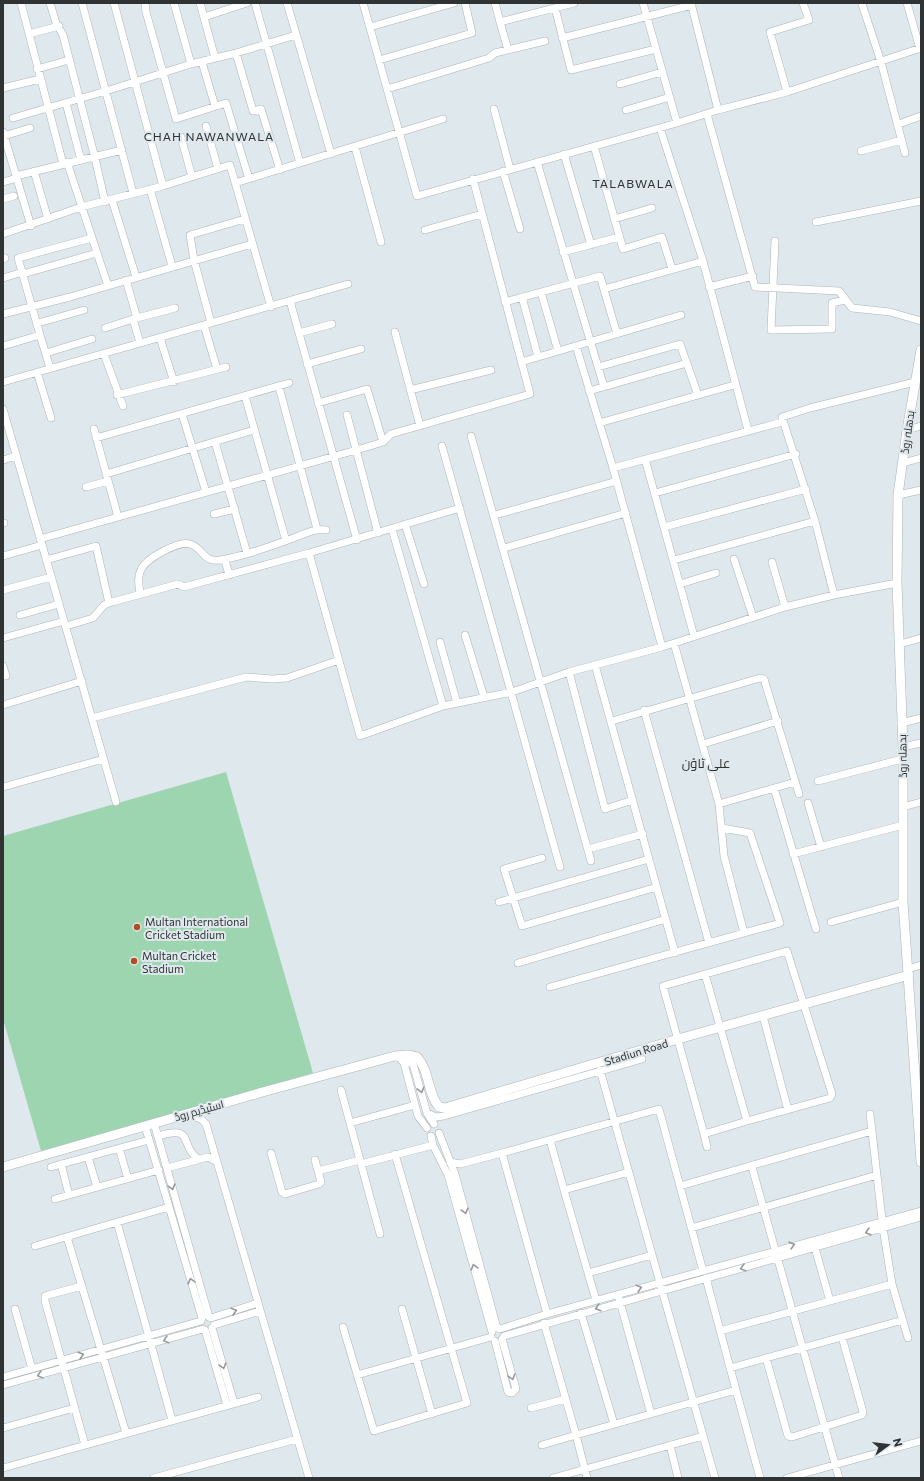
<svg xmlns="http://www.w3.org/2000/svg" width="924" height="1481" viewBox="0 0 924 1481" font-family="Commissioner,Cairo,sans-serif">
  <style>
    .green { fill: #9ed5b1 }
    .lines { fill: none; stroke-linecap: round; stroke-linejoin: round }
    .minor-casing { stroke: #abb4b8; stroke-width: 8 }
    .major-casing { stroke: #abb4b8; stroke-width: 10 }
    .minor { stroke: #fff; stroke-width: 7 }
    .major { stroke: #fff; stroke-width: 9 }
    .oneway { stroke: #97999a }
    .poi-dot { fill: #b34d23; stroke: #dfe8ec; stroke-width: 1.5 }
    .labels { text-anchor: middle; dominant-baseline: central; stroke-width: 4; stroke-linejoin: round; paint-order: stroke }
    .street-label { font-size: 11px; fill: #2f3334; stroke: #dfe8ec }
    .poi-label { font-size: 11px; fill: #2f3334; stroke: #dfe8ec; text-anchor: start }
    .neighbourhood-label { font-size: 12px; letter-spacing: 1px; fill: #2f3334; stroke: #dfe8ec }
    .quarter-label { font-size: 13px; fill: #2f3334; stroke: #dfe8ec }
  </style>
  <rect width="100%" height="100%" fill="#dfe8ec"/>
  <!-- green -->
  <path class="green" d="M226 772 313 1073 41 1151 3 1019V836Z"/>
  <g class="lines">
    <!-- minor casing -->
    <g class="minor-casing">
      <path id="minor" d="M21 3 63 164
        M50 3 56 23 63 35 95 158 105 202
        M82 3 133 193
        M114 3 163 186
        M145 3 146 12 176 119 226 103 249 179
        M174 3 191 64
        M200 3 215 58
        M255 3 300 163
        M287 3 331 154
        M363 3 417 196 677 123 718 110 787 92 921 48
        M495 3 500 22 574 3
        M643 3 677 123
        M691 3 718 110
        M907 3 920 49
        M862 4 881 62 905 153
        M555 8 571 70 656 49
        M204 17 247 3
        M500 22 508 50
        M370 27 454 3
        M29 34 59 26
        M562 38 692 5
        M236 53 253 111 261 109 280 170
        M379 60 472 33 465 3
        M202 62 215 106
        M37 69 69 60
        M620 84 662 72
        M3 88 40 79
        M387 89 489 58 495 53 545 41
        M787 92 770 32 809 20 803 3
        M66 103 81 160
        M494 109 510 169
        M626 110 670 97
        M707 114 755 287 839 291 852 308 890 312 921 321
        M13 118 106 91 191 64 236 53 296 35
        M899 124 921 116
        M206 126 218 169
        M660 128 703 261 748 430
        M3 132 31 226
        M4 136 30 128
        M181 137 192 177
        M594 146 623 249 662 237 672 269
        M355 147 381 242
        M861 151 902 140
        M564 154 591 245
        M67 162 108 286
        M537 162 604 387
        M34 171 48 219
        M503 171 520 229
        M16 176 122 150
        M3 182 17 178
        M235 183 443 119
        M150 189 172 266
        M3 199 14 196
        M112 200 136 277
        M614 219 652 208
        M816 222 921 201
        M425 230 482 214
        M3 234 81 207 163 186 230 165 271 307
        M775 241 771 330 832 329V303L845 300
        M563 252 619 237
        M3 259 5 258
        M23 274 97 253
        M3 278 23 272
        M126 280 137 318 133 319 140 343
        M709 287 753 276
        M604 289 703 261
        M541 292 558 351
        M522 297 538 357
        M290 301 357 540
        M505 302 600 276 617 334
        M3 314 70 297 252 244
        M137 318 175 308
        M38 323 84 310
        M211 323 194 260 190 235 245 219
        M204 325 217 369
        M105 328 133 319
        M395 332 420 426
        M299 333 332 324
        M40 335 18 258 92 238
        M160 338 174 382
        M3 346 40 335 50 368
        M576 346 613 468 662 647
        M46 353 92 339
        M104 354 123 406
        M521 362 681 315
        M307 364 361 349
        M598 367 680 344 698 395
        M37 372 51 418
        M3 382 348 284
        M279 387 317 529
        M410 390 491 370
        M589 391 687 363
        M117 395 226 367
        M245 396 286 541
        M318 403 367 389 383 442
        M3 409 116 802
        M182 414 206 492
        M347 415 378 533
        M782 417 815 521 834 595
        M599 423 734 385
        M94 429 118 517
        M907 430 921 426
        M471 436 591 861
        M96 438 289 383
        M215 442 247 553
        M442 446 560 867
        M645 459 694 636
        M3 460 16 456
        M903 463 921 458
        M613 468 782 422V417L810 408 915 382
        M106 474 254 430
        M86 487 108 481
        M655 493 796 454
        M898 495 921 490
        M214 514 235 509
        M495 515 617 481
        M3 523H4
        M405 524 424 584
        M664 527 806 489
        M392 529 443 706
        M40 539 360 449 383 442 391 434 530 394 473 179
        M504 548 626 513
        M309 553 360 736 443 706 512 692 569 672 662 647 785 607 834 595 897 583
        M3 556 42 545
        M734 559 753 617
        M46 560 96 546 109 603
        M225 560 229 575
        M674 560 815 521
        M772 562 785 607
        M680 584 716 573
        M3 590 51 577
        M140 594C139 586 137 577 141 570 145 559 179 540 190 544 206 549 201 565 226 559 246 555 266 548 285 541 299 537 312 528 326 530
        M20 615 59 604
        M66 626 93 618 104 605 112 602 178 584 184 587 309 553 460 508
        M465 635 484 697
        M3 638 64 621
        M440 642 457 703
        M674 643 719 804 724 856 744 933
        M900 644 921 638
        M595 665 675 953
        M3 666 6 676
        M569 672 605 809 633 800
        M3 705 82 681
        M644 710 709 943
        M92 718 246 677 272 679 287 678 339 660
        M612 721 760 678 764 679 799 794
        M901 723 921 718
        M703 744 778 721
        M903 747 921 743
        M818 781 902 759
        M3 787 104 759
        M774 788 816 929
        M808 803 821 847
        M719 804 795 782
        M903 807 921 802
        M588 849 643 834
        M793 854 903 825
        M542 858 504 869 522 926 657 887
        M499 902 649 859
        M831 922 903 902
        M518 963 666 919
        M908 969 921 965
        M705 974 747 1121 704 1134 663 986 787 951 832 1094 830 1098 747 1121
        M550 987 780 923 750 833 722 828
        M763 1016 788 1110
        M397 1057 413 1064 427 1113 434 1124
        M400 1058 404 1063 418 1116 427 1128
        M600 1070 715 1478
        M341 1090 380 1234
        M427 1113 436 1117 444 1116 642 1059
        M187 1114 201 1119 206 1124 309 1478
        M870 1114 883 1228 892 1284 908 1338
        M154 1123 209 1317
        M350 1123 415 1105
        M145 1126 202 1318
        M439 1133 455 1174 497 1328
        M704 1134 707 1147
        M158 1136C196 1125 178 1144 198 1159
        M431 1136 433 1145 448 1175 492 1332
        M550 1140 564 1190
        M119 1148 128 1179
        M271 1153 282 1192 285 1194 319 1184 321 1182 315 1160
        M502 1153 547 1314
        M88 1157 97 1187
        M450 1162 460 1164 502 1153 659 1109 703 1271
        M61 1164 69 1195
        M361 1164 433 1145
        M51 1167 149 1140
        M752 1167 839 1478
        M167 1168 208 1157 217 1162
        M318 1171 360 1160
        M629 1172 564 1190 588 1273 652 1255
        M680 1186 872 1131
        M55 1199 159 1170
        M117 1222 172 1420
        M691 1228 877 1175
        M67 1237 126 1433
        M35 1246 169 1207
        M815 1248 830 1301
        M588 1273 596 1300
        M82 1286 48 1295 45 1296V1301L85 1445
        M619 1298 651 1414
        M15 1309 32 1369
        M402 1309 432 1414
        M581 1313 614 1424
        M211 1318 258 1303
        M544 1323 576 1435 736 1390 706 1278
        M214 1325 260 1311
        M343 1327 374 1431 467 1403 395 1154
        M212 1328 234 1403
        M500 1329 547 1314 921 1211
        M205 1330 227 1405
        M720 1331 892 1284
        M504 1336 921 1217
        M495 1341 508 1392 512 1393 516 1389 502 1339
        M766 1358 788 1436 792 1437 862 1415 863 1412 842 1337
        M730 1368 903 1320
        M357 1375 491 1337
        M3 1377 201 1321
        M3 1385 203 1329
        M736 1390 760 1478
        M531 1408 566 1399
        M3 1428 74 1408
        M542 1445 576 1435 587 1478
        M670 1445 678 1478
        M3 1468 258 1397
        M154 1478 297 1439
        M553 1478 703 1436
        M787 1478 921 1441"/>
    </g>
    <!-- major casing -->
    <g class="major-casing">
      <path id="major" d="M921 350 907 430 898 495 897 583 903 747V902L921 1162
        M3 1167 266 1091 395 1056 408 1055 417 1057C430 1071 427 1093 439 1107L445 1108 678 1039 909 975"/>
    </g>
    <!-- minor -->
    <use href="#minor" class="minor"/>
    <!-- major -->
    <use href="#major" class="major"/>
  </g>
  <!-- one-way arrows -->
  <defs><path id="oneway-chevron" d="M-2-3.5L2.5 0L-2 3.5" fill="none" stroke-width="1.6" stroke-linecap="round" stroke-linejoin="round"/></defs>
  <g class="oneway">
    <use href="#oneway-chevron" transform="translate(421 1090) rotate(75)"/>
    <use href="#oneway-chevron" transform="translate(172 1187) rotate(74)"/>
    <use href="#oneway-chevron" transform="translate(465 1211) rotate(75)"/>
    <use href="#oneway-chevron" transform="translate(868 1232) rotate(164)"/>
    <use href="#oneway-chevron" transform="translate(792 1245) rotate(-16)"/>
    <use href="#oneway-chevron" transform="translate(474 1267) rotate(-106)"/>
    <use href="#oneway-chevron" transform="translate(743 1268) rotate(165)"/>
    <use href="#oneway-chevron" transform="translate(191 1281) rotate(-106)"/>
    <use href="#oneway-chevron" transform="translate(639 1288) rotate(-16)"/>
    <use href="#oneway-chevron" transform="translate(598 1308) rotate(164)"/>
    <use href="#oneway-chevron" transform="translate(234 1311) rotate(-17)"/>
    <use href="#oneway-chevron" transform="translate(166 1340) rotate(164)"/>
    <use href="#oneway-chevron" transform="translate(81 1355) rotate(-16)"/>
    <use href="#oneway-chevron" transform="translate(223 1366) rotate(74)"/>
    <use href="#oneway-chevron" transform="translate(40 1375) rotate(165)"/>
    <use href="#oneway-chevron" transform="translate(512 1377) rotate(74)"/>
  </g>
  <!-- markers -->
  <g class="poi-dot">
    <circle cx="137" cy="927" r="4"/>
    <circle cx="134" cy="961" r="4"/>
  </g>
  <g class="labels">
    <!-- street labels -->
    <g class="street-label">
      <text transform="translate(907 432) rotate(-82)">بدھلہ روڈ</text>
      <text transform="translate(902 756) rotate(-91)">بدھلہ روڈ</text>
      <text transform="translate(636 1052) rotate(-17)">Stadiun Road</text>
      <text transform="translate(199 1110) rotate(-16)">اسٹیڈیم روڈ</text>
    </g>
    <!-- poi labels -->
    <g class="poi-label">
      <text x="145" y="921">Multan International<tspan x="145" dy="13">Cricket Stadium</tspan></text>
      <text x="142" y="955">Multan Cricket<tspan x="142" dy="13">Stadium</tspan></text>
    </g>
    <!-- neighbourhood labels -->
    <g class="neighbourhood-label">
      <text x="209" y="136">CHAH NAWANWALA</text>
      <text x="633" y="183">TALABWALA</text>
    </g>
    <!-- quarter labels -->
    <g class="quarter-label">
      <text x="706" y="763">علی ٹاؤن</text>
    </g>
  </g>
  <!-- border -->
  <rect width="924" height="1481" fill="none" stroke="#2f3334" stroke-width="8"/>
  <!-- north arrow -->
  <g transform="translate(888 1445) rotate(75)" stroke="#dfe8ec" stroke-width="3" paint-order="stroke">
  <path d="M0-3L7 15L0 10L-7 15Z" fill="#2f3334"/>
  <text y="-6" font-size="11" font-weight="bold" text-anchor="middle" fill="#2f3334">N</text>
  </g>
</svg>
